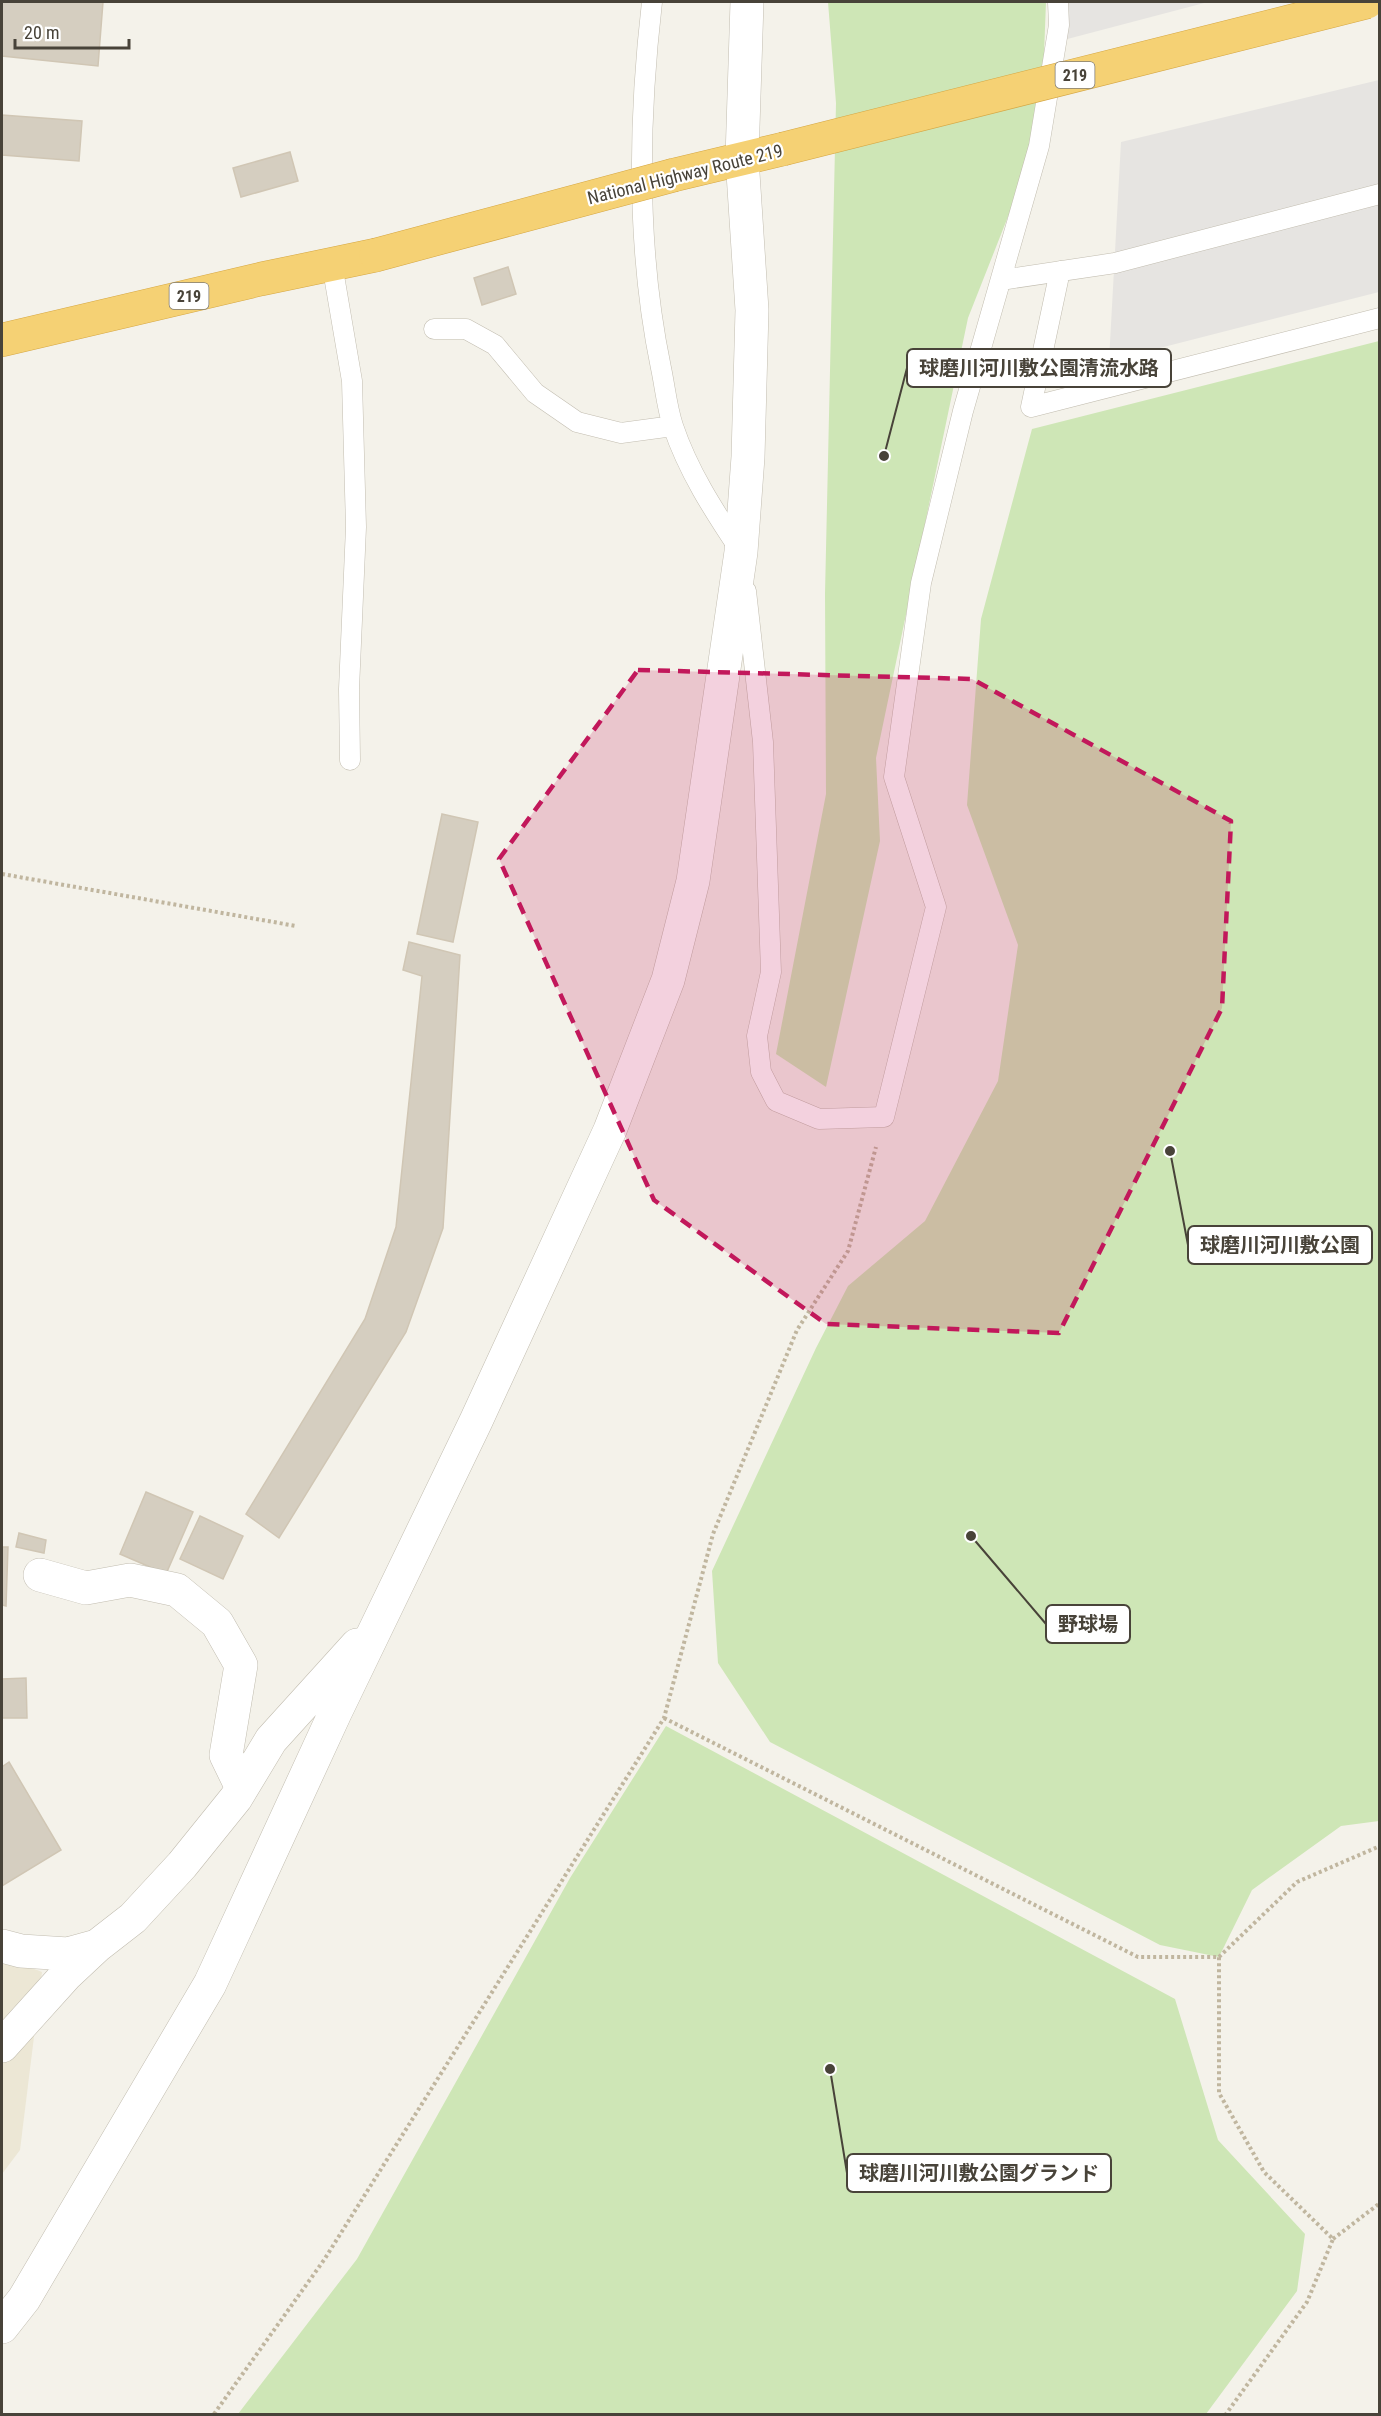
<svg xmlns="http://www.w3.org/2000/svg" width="1381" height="2416" viewBox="0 0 1381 2416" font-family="'Roboto Condensed','Noto Sans JP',sans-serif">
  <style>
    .education { fill: #ece7d5 }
    .green { fill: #cee6b6 }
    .parking { fill: #e6e4e1 }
    .building { fill: #d5cec0; stroke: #d0c6b4; stroke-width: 1.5 }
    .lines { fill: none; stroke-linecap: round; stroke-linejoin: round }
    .lane-casing { stroke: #c2bdb0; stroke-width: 21 }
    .street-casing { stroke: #c2bdb0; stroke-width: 34 }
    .highway-casing { stroke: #d5a744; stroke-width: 34 }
    .path { stroke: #c0b69f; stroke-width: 4; stroke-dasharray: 3 3; stroke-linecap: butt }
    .lane { stroke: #fff; stroke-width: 20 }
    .street { stroke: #fff; stroke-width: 33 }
    .highway { stroke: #f5d174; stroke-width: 33 }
    .highway-bridge-casing { stroke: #d5a744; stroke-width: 34; stroke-linecap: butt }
    .highway-bridge { stroke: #f5d174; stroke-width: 33 }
    .marked { fill: #c2185b; fill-opacity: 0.2; stroke: #c2185b; stroke-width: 4.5; stroke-dasharray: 12 8; stroke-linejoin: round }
    .labels { text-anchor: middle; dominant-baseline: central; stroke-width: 4.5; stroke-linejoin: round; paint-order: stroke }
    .shield { fill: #fff; stroke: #7f7b74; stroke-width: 1.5 }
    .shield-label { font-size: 16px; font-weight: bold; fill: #484339 }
    .street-label { font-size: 18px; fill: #484339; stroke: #fff }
    .leader { fill: none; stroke: #484339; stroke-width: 2 }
    .callout-dot { fill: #484339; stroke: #fff; stroke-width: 2 }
    .callout { fill: #fff; stroke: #484339; stroke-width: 2 }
    .callout-label { font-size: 20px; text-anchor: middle; font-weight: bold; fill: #484339 }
  </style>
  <rect width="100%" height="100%" fill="#f4f2ea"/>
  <!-- education -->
  <path class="education" d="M2 1956 42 1972 20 2150 2 2174Z"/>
  <!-- green -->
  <path class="green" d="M828 2H1046L1041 133 968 318 876 758 880 841 826 1087 776 1054 826 794 825 594 836 103Z
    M1379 341V1821L1341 1826 1252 1890 1219 1957 1160 1945 770 1742 718 1663 712 1571 816 1348 848 1286 925 1221 998 1081 1018 945 967 805 981 619 1032 429Z
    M666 1726 1175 1999 1218 2140 1305 2234 1297 2291 1206 2414H238L357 2259 570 1878Z"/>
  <!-- parking -->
  <path class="parking" d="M1055 2H1208L1056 42Z
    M1379 80V292L1109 361 1121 142Z"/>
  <!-- building -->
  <path class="building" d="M2 2H103L98 66 2 56Z
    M2 115 82 121 79 161 2 155Z
    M290 152 298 181 241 197 233 168Z
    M508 267 516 294 482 305 474 278Z
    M442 814 478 822 453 942 417 934Z
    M409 942 460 955 443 1228 406 1332 279 1538 246 1514 365 1319 396 1227 422 976 403 970Z
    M146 1492 193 1512 166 1574 120 1554Z
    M200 1516 243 1536 223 1579 180 1559Z
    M19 1533 46 1540 44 1553 16 1547Z
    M2 1547H8L6 1606 2 1605Z
    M26 1678 27 1718H2V1679Z
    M9 1762 61 1850 2 1886V1767Z"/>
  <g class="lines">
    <!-- lane casing -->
    <g class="lane-casing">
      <path id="lane" d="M652 2C638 123 636 248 661 368 665 387 667 408 673 426 688 471 714 511 740 550
        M332 264 352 381 356 527 349 689 350 760
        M1060 271 1031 407 1380 318
        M1001 280 1115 263 1380 194
        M434 329H466L495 345 535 393 577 422 621 433 673 426
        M746 591 763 742 771 972 757 1036 761 1072 776 1101 819 1119 884 1117 936 907 894 777 921 583 963 411 1039 146 1059 25 1058 2"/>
    </g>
    <!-- street casing -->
    <g class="street-casing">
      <path id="street" d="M40 1575 86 1588 130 1580 177 1590 217 1623 241 1665 226 1755 242 1788
        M2 1946 21 1951 68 1954 97 1946
        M2 2046 66 1975 97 1946 133 1918 182 1865 236 1798 271 1740 357 1645
        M2 2327 24 2299 210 1984 335 1713 476 1421 610 1130 668 980 693 881 741 552 748 457 752 310 742 158 747 2"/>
    </g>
    <!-- highway casing -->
    <g class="highway-casing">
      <path id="highway" d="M674 175 783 149
        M2 340 261 279 376 255"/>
    </g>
    <!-- path -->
    <path class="path" d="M2 874 296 926
      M664 1718 1138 1957H1219V2093L1264 2172 1333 2239 1307 2302 1226 2414
      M1219 1957 1297 1882 1380 1846
      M1333 2239 1380 2203
      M214 2414 324 2260 664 1718 713 1534 797 1330 848 1251 876 1147"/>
    <!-- lane -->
    <use href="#lane" class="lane"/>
    <!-- street -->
    <use href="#street" class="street"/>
    <!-- highway -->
    <use href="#highway" class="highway"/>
    <!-- highway-bridge casing -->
    <g class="highway-bridge-casing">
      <path id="highway-bridge" d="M783 149 1367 2
        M376 255 674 175"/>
    </g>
    <!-- highway-bridge -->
    <use href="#highway-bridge" class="highway-bridge"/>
  </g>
  <!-- marked area -->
  <path class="marked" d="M638 670 972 679 1231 821 1222 1008 1059 1333 826 1324 654 1200 499 859Z"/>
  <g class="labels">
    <!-- shield labels -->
    <g class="shield">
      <rect x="1055.5" y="62" width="39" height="26" rx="4.5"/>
      <rect x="169.5" y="283" width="39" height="26" rx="4.5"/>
    </g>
    <g class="shield-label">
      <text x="1075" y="75">219</text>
      <text x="189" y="296">219</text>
    </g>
    <!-- street labels -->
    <g class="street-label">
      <text transform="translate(685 174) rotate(-14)">National Highway Route 219</text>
    </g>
  </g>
  <!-- callouts -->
  <path class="leader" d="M884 456L907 368M1170 1151L1188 1245M971 1536L1046 1624M830 2069L847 2173"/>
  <g class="callout-dot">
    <circle cx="884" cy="456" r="6"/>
    <circle cx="1170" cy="1151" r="6"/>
    <circle cx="971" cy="1536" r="6"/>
    <circle cx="830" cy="2069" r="6"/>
  </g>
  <g class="callout">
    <rect x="907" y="349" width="264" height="38" rx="6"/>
    <rect x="1188" y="1226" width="184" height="38" rx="6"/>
    <rect x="1046" y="1605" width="84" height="38" rx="6"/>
    <rect x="847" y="2154" width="264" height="38" rx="6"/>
  </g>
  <g class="callout-label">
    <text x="1039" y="375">球磨川河川敷公園清流水路</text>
    <text x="1280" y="1252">球磨川河川敷公園</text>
    <text x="1088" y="1631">野球場</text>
    <text x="979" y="2180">球磨川河川敷公園グランド</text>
  </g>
  <!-- border -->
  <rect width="1381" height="2416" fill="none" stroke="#484339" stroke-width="6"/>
  <!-- scale -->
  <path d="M15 39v9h114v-9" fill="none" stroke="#484339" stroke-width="3"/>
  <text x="24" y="39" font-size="18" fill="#484339" stroke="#ffffff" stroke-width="4.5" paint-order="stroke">20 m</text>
</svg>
